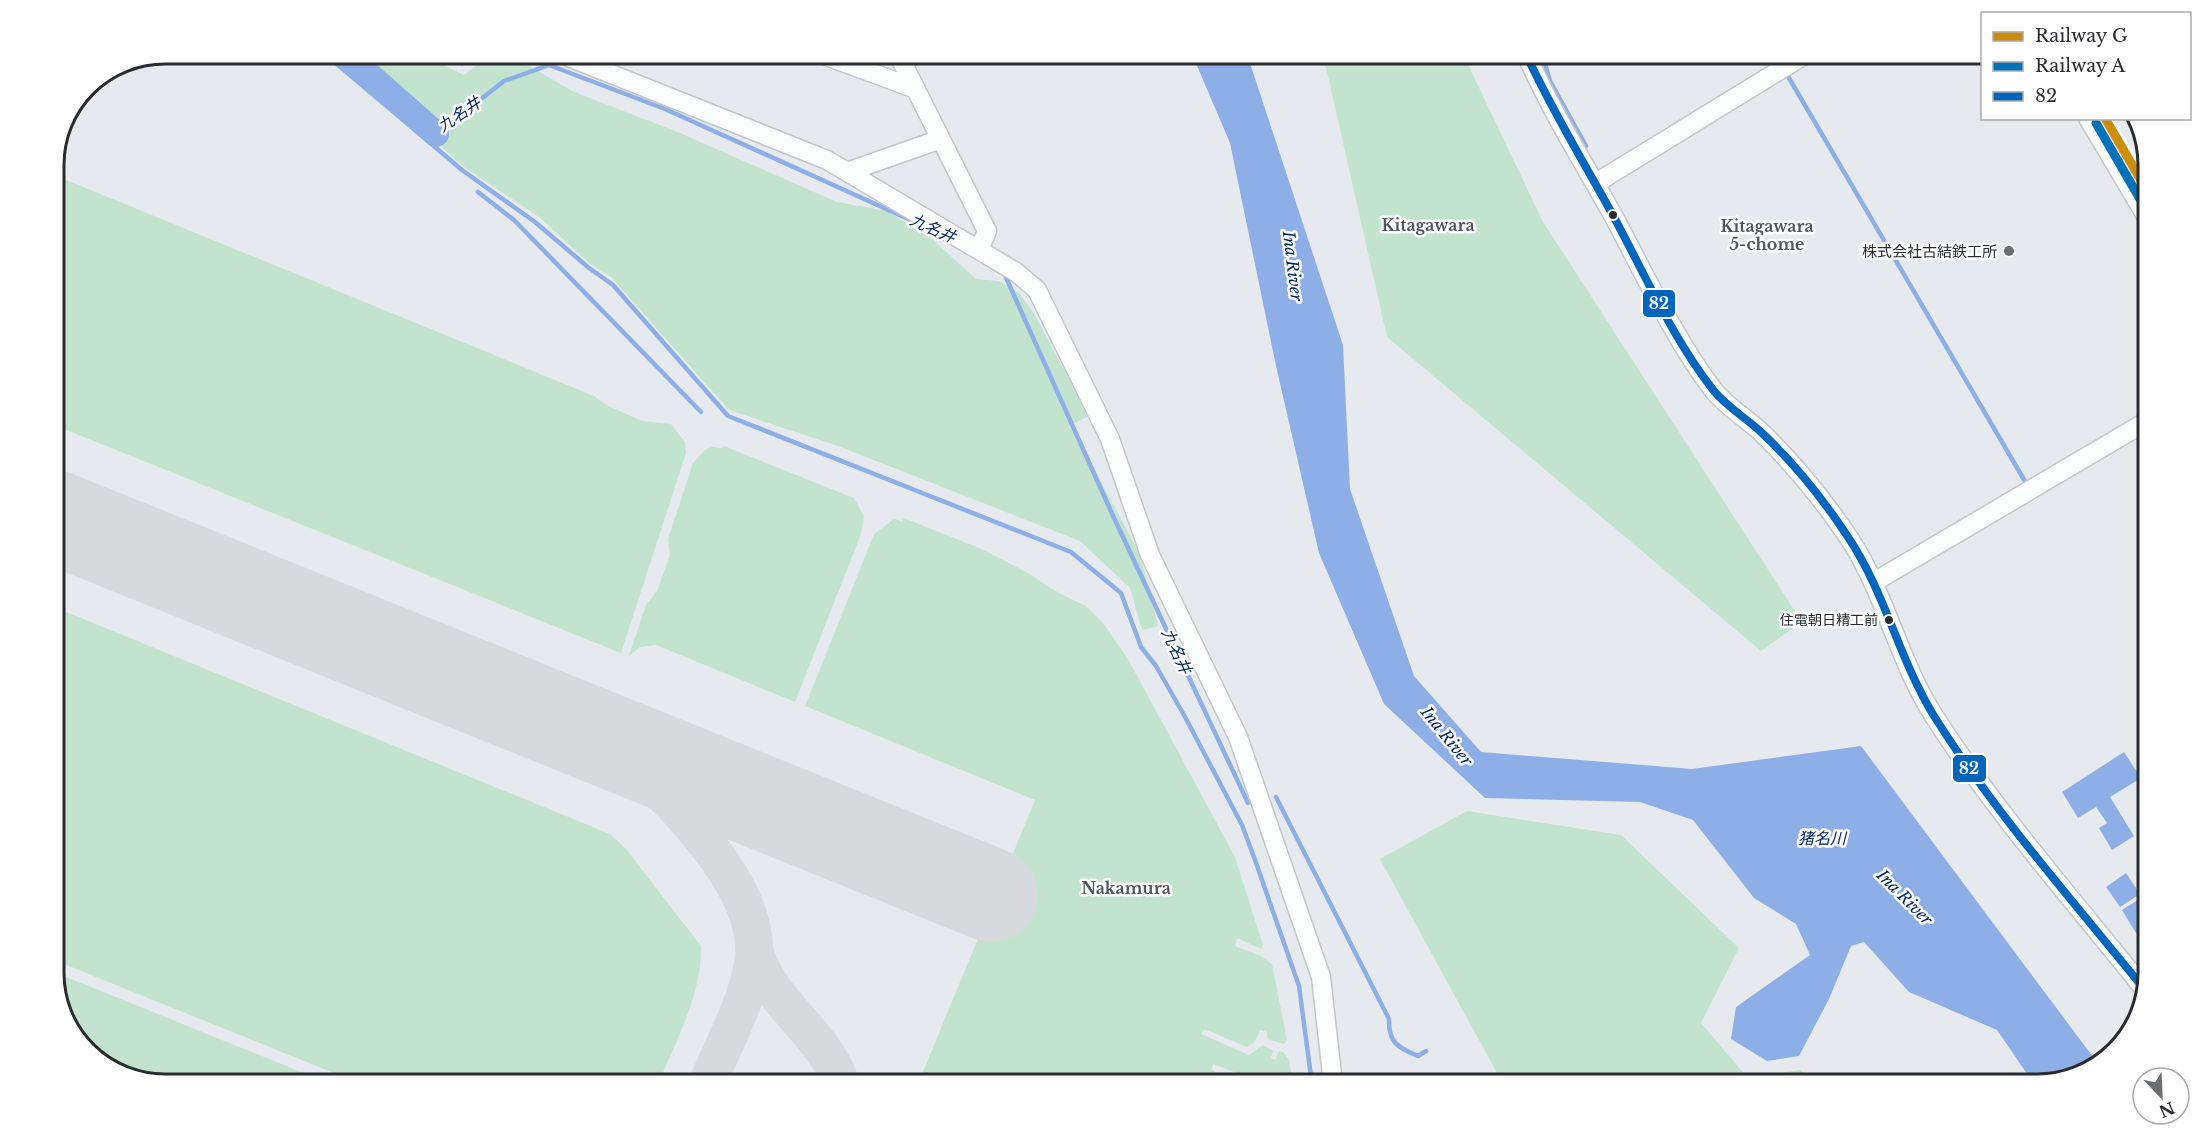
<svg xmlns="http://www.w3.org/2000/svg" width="2203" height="1138" viewBox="0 0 2203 1138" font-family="'Libre Baskerville','Noto Sans JP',serif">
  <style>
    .green { fill: #c2e4ce }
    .water { fill: #8eaee8 }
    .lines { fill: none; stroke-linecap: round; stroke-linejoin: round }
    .stream { stroke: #8eaee8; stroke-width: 4.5 }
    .river { stroke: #8eaee8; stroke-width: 26 }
    .taxiway { stroke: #d6dadc; stroke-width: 38 }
    .runway { stroke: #d6dadc; stroke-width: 94 }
    .minor-casing { stroke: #c3c6c9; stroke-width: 21 }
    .minor { stroke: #fbfcfc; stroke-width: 18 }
    .bus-1-casing { stroke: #fff; stroke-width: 12 }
    .bus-1 { stroke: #0065bd; stroke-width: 8 }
    .rail-1-casing { stroke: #fff; stroke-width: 14 }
    .rail-2-casing { stroke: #fff; stroke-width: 14 }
    .rail-1 { stroke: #ce8d09; stroke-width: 9 }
    .rail-2 { stroke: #0072ba; stroke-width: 9 }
    .bus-dot { fill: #292b2e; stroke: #fff; stroke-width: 2 }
    .poi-dot { fill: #6b6e71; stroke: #fff; stroke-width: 2 }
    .labels { text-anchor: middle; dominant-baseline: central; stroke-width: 5; stroke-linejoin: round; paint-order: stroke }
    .bus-label { font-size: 14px; fill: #292b2e; stroke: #fff; text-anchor: end }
    .poi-label { font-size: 15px; fill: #292b2e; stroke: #fff; text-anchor: end }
    .water-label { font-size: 16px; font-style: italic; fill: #01256b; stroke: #fff }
    .neighbourhood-label { font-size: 16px; font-weight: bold; fill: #51565d; stroke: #fff }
    .rim { fill: none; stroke: #292b2e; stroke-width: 3 }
    .line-badge { stroke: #fff; stroke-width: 2 }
    .badge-label { font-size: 16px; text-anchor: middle; font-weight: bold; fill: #fff }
  </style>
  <rect width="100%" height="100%" fill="#e6eaee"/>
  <!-- green -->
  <path class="green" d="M354 54H430L440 63 464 75 491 54H510L572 91 680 133 837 202 887 211 932 239 976 279 999 281 1019 293 1033 312 1089 416 1071 425 1140 555 1158 626 1142 630 1130 588 1080 541 838 446 729 410 611 277 589 263 539 217 464 167 436 142 456 125 447 118 436 128 386 80Z
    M1323 54H1463L1543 222 1802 622 1761 651 1387 337Z
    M54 175 594 396 606 405 642 421 671 424 685 442 686 453 621 653 54 425Z
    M724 446 854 498 864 516 861 534 795 702 656 645 640 647 629 656 646 605 657 591 670 555 668 539 693 463 706 449 712 447 721 448Z
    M904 518 982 549 1026 572 1059 593 1086 606 1103 623 1128 659 1235 857 1263 945 1261 949 1237 938 1235 946 1259 955 1272 964 1287 1040 1284 1044 1268 1039 1267 1032 1260 1030 1255 1042 1247 1047 1204 1029 1201 1034 1249 1055 1263 1045 1273 1051 1271 1058 1275 1060 1279 1051 1283 1052 1289 1060 1293 1084H1265L1213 1064 1212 1069 1218 1075 1216 1082 1219 1083 1224 1076H1227L1248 1084H918L1035 800 805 706 874 534 894 519 902 521Z
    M54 607 610 834 626 849 701 946C702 994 676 1041 658 1084H361L54 960Z
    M1467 811 1621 835 1739 948 1701 1023 1748 1078 1800 1070 1814 1084H1503L1380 859Z
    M54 972 331 1084H165L116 1073 73 1035 54 980Z"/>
  <!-- water -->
  <path class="water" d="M444 54H478L462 66Z
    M1192 54H1247L1343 345 1350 489 1414 676 1481 752 1692 769 1861 746 2099 1065 2034 1084 1997 1030 1909 992 1864 942 1851 946 1829 999 1799 1056 1767 1061 1731 1039 1736 1007 1810 955 1796 924 1754 898 1693 820 1640 802 1485 798 1384 704 1319 553 1276 366 1230 143Z
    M2124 752 2141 778 2110 797 2134 836 2112 850 2099 828 2107 823 2096 807 2078 818 2062 792Z
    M2126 873 2140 894 2120 907 2106 887Z
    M2149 893V932L2139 938 2122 910Z"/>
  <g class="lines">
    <!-- stream -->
    <path class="stream" d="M325 54 428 141
      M352 54 359 60V65
      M1542 54 1550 81 1586 146
      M1789 78 2026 483
      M478 192 514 220 701 412
      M915 222 665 109 549 65 504 81 428 141 462 170 535 222 589 268 613 285 728 416 1071 552 1121 593 1141 647 1156 666 1184 715 1242 825 1255 860 1299 986 1312 1084
      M1004 273 1114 518 1248 803
      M1276 797 1389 1019C1388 1042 1398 1048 1418 1056L1426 1051"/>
    <!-- river -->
    <path class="river" d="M345 54 436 134"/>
    <!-- taxiway -->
    <path class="taxiway" d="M551 718C621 749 671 795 716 856 737 885 756 919 754 956 750 997 723 1046 707 1084
      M754 949C767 1002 824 1032 841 1084"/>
    <!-- runway -->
    <path class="runway" d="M54 517 991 895"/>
    <!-- minor casing -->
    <g class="minor-casing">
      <path id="minor" d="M561 54 827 160 1016 272 1037 290 1110 439 1150 555 1238 737 1321 977 1333 1084
        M821 54 916 89
        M898 54 987 231 979 250
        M1526 54C1552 113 1584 163 1615 219 1645 275 1675 340 1714 391 1727 407 1746 418 1761 432 1795 465 1825 502 1851 541 1886 596 1899 662 1934 716 1996 813 2073 900 2145 990
        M2088 118 2149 221
        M847 172 941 139
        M1596 183 1806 54
        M1874 582 2149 420"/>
    </g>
    <!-- minor -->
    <use href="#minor" class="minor"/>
    <!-- bus-1 casing -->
    <g class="bus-1-casing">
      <path id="bus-1" d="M1526 54C1552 111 1585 164 1615 219 1646 277 1673 339 1714 391 1727 407 1746 418 1761 432 1794 463 1823 499 1848 537 1885 592 1899 659 1934 716 1995 813 2073 901 2145 990"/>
    </g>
    <!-- bus-1 -->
    <use href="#bus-1" class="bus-1"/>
    <!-- rail-1 casing -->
    <g class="rail-1-casing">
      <path id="rail-1" d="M2105 118 2149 194"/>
    </g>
    <!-- rail-2 casing -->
    <g class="rail-2-casing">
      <path id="rail-2" d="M2096 123 2140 199"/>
    </g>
    <!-- rail-1 -->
    <use href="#rail-1" class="rail-1"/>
    <!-- rail-2 -->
    <use href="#rail-2" class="rail-2"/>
  </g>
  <!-- markers -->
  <g class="bus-dot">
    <circle cx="1613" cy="215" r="5"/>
    <circle cx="1889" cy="620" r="5"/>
  </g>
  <circle class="poi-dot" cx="2009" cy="251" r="6"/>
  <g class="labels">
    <!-- bus labels -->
    <g class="bus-label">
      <text x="1878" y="620">住電朝日精工前</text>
    </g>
    <!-- poi labels -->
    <g class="poi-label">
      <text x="1997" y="251">株式会社古結鉄工所</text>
    </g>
    <!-- water labels -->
    <g class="water-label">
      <text transform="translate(459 114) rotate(-34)">九名井</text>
      <text transform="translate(933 228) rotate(24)">九名井</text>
      <text transform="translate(1293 266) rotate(83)">Ina River</text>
      <text transform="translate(1177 651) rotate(65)">九名井</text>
      <text transform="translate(1447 736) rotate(51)">Ina River</text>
      <text x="1822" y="838">猪名川</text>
      <text transform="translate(1905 897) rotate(45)">Ina River</text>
    </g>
    <!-- neighbourhood labels -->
    <g class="neighbourhood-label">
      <text x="1428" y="225">Kitagawara</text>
      <text x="1767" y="226">Kitagawara<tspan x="1767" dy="18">5-chome</tspan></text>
      <text x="1126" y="888">Nakamura</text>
    </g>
  </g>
  <!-- crop -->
  <path d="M0 0H2203V1138H0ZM165 64H2037A101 101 0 0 1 2138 165V973A101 101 0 0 1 2037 1074H165A101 101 0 0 1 64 973V165A101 101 0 0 1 165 64Z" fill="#fff" fill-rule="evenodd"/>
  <path class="rim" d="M165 64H2037A101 101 0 0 1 2138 165V973A101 101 0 0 1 2037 1074H165A101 101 0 0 1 64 973V165A101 101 0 0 1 165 64Z"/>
  <g class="line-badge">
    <rect x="1642" y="289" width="34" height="29" rx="6" fill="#0065bd"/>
    <rect x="1952" y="754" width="35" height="29" rx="6" fill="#0065bd"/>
  </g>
  <g class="badge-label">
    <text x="1659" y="309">82</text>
    <text x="1969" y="774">82</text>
  </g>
  <!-- legend -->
  <rect x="1981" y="12" width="210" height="108" fill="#ffffff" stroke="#a9aaab" stroke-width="1.5"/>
  <rect x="1993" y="32" width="30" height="9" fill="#ce8d09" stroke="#a9aaab" stroke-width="1.5"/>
  <text x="2035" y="42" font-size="18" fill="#292b2e">Railway G</text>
  <rect x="1993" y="62" width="30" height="9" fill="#0072ba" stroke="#a9aaab" stroke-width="1.5"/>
  <text x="2035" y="72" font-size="18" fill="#292b2e">Railway A</text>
  <rect x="1993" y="92" width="30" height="9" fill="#0065bd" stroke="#a9aaab" stroke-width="1.5"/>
  <text x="2035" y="102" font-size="18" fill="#292b2e">82</text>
  <!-- north arrow -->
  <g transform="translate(2161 1096) rotate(157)"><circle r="28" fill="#ffffff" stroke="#a9aaab" stroke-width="1.5"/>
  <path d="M0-4.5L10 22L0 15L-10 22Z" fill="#6b6e71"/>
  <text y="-9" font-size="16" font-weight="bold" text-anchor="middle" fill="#292b2e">N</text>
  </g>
</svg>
